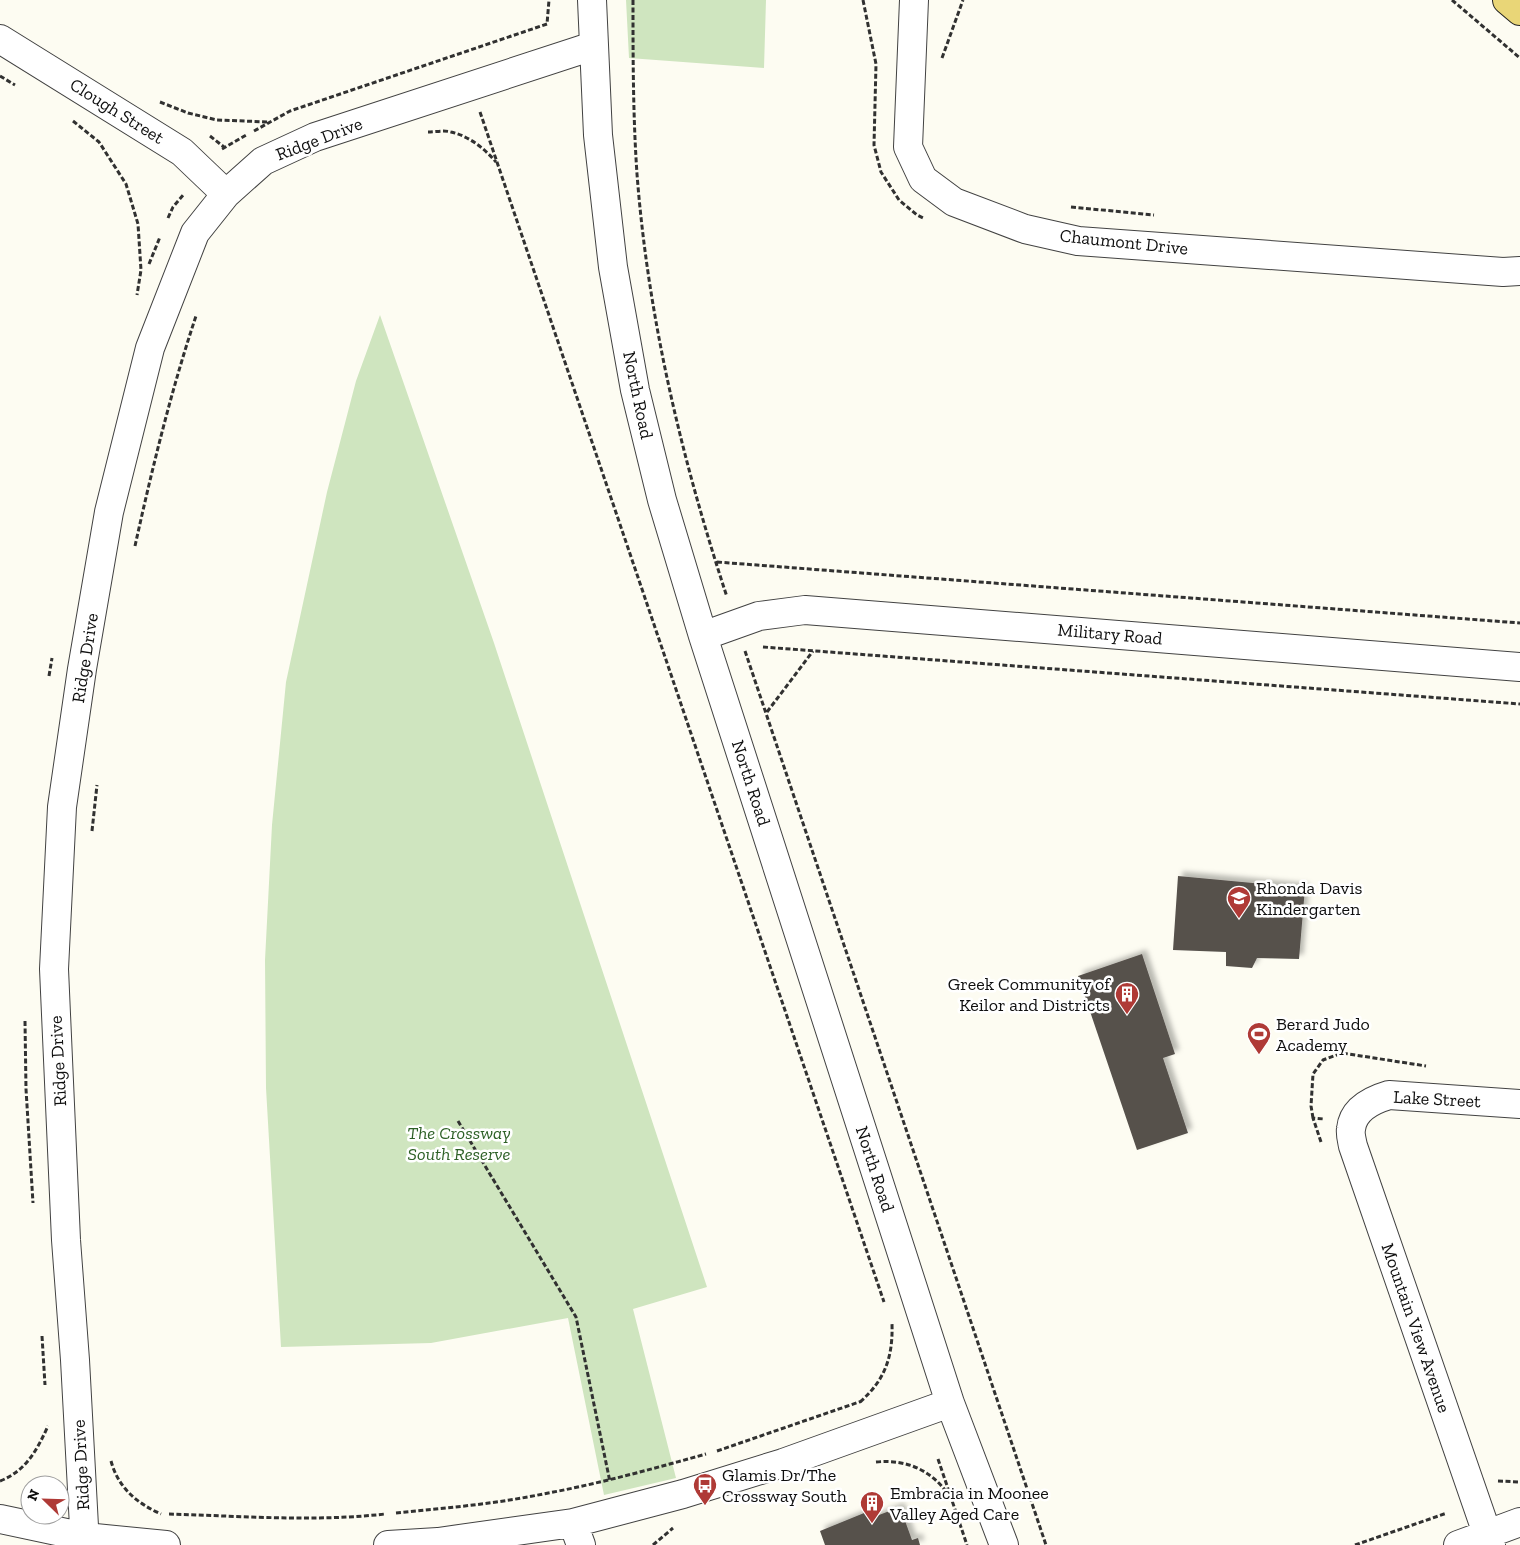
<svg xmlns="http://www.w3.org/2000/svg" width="1520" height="1545" viewBox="0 0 1520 1545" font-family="'Zilla Slab',serif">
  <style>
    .green { fill: #cfe5bf }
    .building { fill: #56514c; filter: url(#shadow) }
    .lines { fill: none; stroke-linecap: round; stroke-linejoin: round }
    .minor-casing { stroke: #424242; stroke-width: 30 }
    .primary-casing { stroke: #202020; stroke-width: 30 }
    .path { stroke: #313131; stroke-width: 3; stroke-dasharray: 5 2.5; stroke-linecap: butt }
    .minor { stroke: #fff; stroke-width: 28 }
    .primary { stroke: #e9d677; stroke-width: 28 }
    .labels { text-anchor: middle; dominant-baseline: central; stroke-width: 5; stroke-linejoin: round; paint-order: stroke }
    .street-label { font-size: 18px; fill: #0f0f0f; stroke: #fff }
    .poi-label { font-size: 18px; fill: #0f0f0f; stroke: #fff; text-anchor: start }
    .park-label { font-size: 18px; font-style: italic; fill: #2d6026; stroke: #fff }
  </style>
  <defs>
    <filter id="shadow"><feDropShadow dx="4.5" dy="-4.5" stdDeviation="2.5" flood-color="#0004"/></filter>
  </defs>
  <rect width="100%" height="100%" fill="#fdfcf2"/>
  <!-- green -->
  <path class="green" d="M626 0H766L764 68 629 58Z
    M380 315 494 643 707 1287 633 1309 676 1478 604 1495 568 1318 431 1343 281 1347 266 1088 265 960 272 825 286 682 327 492 356 381Z"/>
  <!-- building -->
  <path class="building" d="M1178 876 1305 888 1299 959 1257 958 1252 968 1226 966V952L1173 950Z
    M1142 954 1175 1054 1163 1058 1188 1133 1137 1150 1078 976Z
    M900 1507 912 1540 918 1538 920 1545H825L820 1531 869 1511 871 1518Z"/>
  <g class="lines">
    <!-- minor casing -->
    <g class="minor-casing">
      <path id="minor" d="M592 0 598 135 613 267 635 390 662 500 703 636 950 1403 1004 1545
        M914 0 908 147 923 179 954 202 1025 229 1078 241 1503 272 1520 271
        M0 39 182 152 226 194
        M703 636 759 616 805 610 1520 667
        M0 1519 85 1537 166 1545
        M573 1523 581 1545
        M85 1545 75 1360 66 1240 54 969 62 807 82 669 109 512 150 348 195 233 226 194 263 161 315 137 593 46
        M388 1545 438 1542 573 1523 683 1494 783 1463 950 1403
        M1458 1545 1520 1522
        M1491 1545 1353 1146C1352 1141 1350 1134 1351 1129 1353 1109 1372 1100 1389 1095L1520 1104"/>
    </g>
    <!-- primary casing -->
    <g class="primary-casing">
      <path id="primary" d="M1507 0 1520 11"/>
    </g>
    <!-- path -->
    <path class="path" d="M633 0C633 58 633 116 637 174 648 318 682 460 727 597
      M863 0 876 64 874 145 881 172 899 200 917 215 925 219
      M1452 0 1520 58
      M942 58 963 0
      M0 76 15 85
      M160 102 188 113 217 120 269 122
      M480 112 884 1302
      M73 121 99 142 126 184 138 224 141 270 137 295
      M254 131 290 111 547 24 549 0
      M428 132C435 132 444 130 451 132 469 136 485 149 496 162
      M210 136 224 147
      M222 149 248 134
      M1071 207 1154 215
      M168 218 173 207 184 194
      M149 264 160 237
      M135 546C152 469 171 391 196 316
      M717 562 1520 623
      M763 647 1520 704
      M745 651 1046 1545
      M49 676 52 658
      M767 712 813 651
      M92 831 97 785
      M25 1021 26 1089 33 1203
      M1313 1118 1311 1106 1313 1074 1323 1060 1342 1053 1426 1066
      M458 1121 576 1317 610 1482
      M1321 1142 1313 1118 1324 1119
      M42 1336 45 1385
      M860 1402C885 1380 893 1357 892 1324
      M717 1451 862 1401
      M938 1459 967 1545
      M111 1461C118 1487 136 1503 161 1514
      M876 1462C906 1459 931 1470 948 1494
      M0 1481C26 1471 37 1450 48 1426
      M1498 1481 1520 1482
      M396 1513C445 1508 495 1504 543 1494 598 1484 652 1469 706 1454
      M169 1514C240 1516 314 1522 385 1514
      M653 1545 673 1528
      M1355 1545 1447 1513"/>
    <!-- minor -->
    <use href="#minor" class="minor"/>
    <!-- primary -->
    <use href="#primary" class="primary"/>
  </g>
  <!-- icons -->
  <defs>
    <g id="school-pin" transform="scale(1.25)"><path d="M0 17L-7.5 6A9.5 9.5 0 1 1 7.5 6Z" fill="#af3a36" stroke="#fff"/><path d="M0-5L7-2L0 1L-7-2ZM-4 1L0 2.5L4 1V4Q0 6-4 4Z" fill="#fff"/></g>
    <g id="building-pin" transform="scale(1.25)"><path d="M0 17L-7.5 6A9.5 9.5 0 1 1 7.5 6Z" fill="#af3a36" stroke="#fff"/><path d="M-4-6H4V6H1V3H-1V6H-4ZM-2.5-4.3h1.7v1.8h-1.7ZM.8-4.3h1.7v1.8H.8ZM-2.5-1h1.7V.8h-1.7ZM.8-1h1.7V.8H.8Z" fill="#fff"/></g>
    <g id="stadium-pin" transform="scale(1.25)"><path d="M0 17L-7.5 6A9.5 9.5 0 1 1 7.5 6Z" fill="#af3a36" stroke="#fff"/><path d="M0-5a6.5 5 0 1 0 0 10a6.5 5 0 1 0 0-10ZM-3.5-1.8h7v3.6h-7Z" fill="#fff"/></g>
    <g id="bus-pin" transform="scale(1.25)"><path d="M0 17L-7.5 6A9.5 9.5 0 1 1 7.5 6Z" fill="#af3a36" stroke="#fff"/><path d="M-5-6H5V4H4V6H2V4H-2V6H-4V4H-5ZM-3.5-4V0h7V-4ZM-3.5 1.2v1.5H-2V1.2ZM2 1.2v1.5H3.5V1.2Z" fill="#fff"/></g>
  </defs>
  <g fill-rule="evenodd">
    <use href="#school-pin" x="1239" y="898"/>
    <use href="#building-pin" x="1127" y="994"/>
    <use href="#stadium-pin" x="1259" y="1034"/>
    <use href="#bus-pin" x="705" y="1485"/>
    <use href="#building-pin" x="872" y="1503"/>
  </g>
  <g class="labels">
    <!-- street labels -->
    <g class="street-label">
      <text transform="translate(117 111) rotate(32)">Clough Street</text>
      <text transform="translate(319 139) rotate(-21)">Ridge Drive</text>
      <text transform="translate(1124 242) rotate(6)">Chaumont Drive</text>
      <text transform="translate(638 395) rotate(78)">North Road</text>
      <text transform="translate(1110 634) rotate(5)">Military Road</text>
      <text transform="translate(85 658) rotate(-81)">Ridge Drive</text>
      <text transform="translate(751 783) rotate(72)">North Road</text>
      <text transform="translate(58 1061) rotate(-93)">Ridge Drive</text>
      <text transform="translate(1437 1099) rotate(3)">Lake Street</text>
      <text transform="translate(875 1169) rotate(72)">North Road</text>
      <text transform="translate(1416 1328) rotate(71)">Mountain View Avenue</text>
      <text transform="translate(81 1465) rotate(-93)">Ridge Drive</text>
    </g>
    <!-- poi labels -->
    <g class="poi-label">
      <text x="1256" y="888">Rhonda Davis<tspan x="1256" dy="21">Kindergarten</tspan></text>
      <text x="1110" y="984" text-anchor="end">Greek Community of<tspan x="1110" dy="21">Keilor and Districts</tspan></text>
      <text x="1276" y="1024">Berard Judo<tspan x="1276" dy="21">Academy</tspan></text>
      <text x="722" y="1475">Glamis Dr/The<tspan x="722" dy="21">Crossway South</tspan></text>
      <text x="890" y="1493">Embracia in Moonee<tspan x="890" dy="21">Valley Aged Care</tspan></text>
    </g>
    <!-- park labels -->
    <g class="park-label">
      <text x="459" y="1133">The Crossway<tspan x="459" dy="21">South Reserve</tspan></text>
    </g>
  </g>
  <!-- north arrow -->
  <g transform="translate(45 1500) rotate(293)"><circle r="24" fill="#ffffff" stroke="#9f9f9f"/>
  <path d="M0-4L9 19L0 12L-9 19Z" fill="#af3a36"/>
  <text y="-8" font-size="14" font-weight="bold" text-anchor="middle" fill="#0f0f0f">N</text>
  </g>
</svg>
